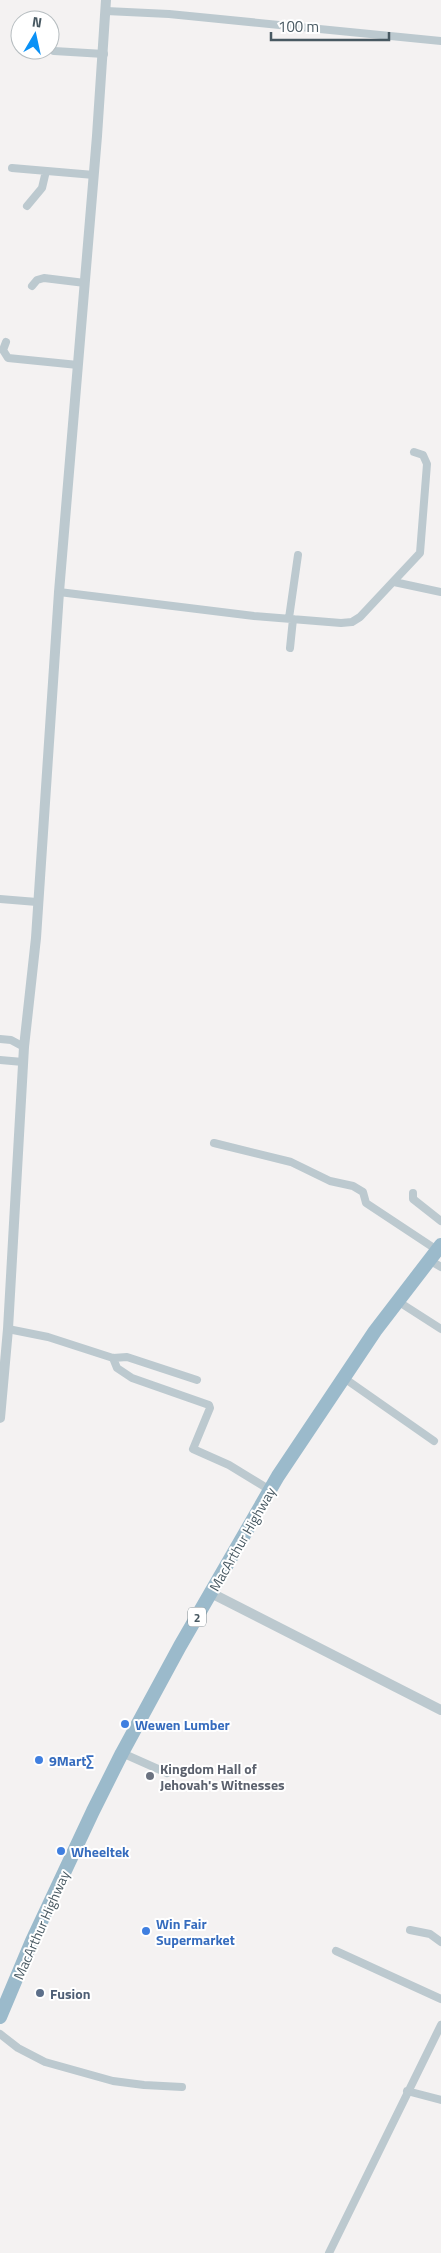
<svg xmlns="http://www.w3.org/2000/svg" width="441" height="2253" viewBox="0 0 441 2253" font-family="'Titillium Web',sans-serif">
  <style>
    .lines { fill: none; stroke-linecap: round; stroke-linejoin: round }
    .minor { stroke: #bcc9cf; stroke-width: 8 }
    .tertiary { stroke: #bcc9cf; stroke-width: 10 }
    .trunk { stroke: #9bbacb; stroke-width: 14 }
    .shop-dot { fill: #3f7fe0; stroke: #fff; stroke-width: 2 }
    .worship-dot { fill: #6b7280; stroke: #fff; stroke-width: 2 }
    .service-dot { fill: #5c6f8a; stroke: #fff; stroke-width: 2 }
    .labels { text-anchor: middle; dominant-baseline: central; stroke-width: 4; stroke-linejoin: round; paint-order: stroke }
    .shield { fill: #fff; stroke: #7f8b91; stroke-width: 1 }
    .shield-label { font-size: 12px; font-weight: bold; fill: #485962 }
    .street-label { font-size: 14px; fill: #485962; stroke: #fff }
    .shop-label { font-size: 14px; font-weight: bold; fill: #366cbe; stroke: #fff; text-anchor: start }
    .worship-label { font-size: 14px; font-weight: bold; fill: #5b616d; stroke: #fff; text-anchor: start }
    .service-label { font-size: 14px; font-weight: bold; fill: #4e5e75; stroke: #fff; text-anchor: start }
  </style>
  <rect width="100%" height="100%" fill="#f4f2f2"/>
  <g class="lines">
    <!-- minor -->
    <path class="minor" d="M106 11 169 14 441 41
      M54 51 104 54
      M12 168 94 175
      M27 206 42 188 46 171
      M32 286 37 280 44 278 85 283
      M6 342 3 350 8 358 78 365
      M394 582 441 592
      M59 592 254 616 341 623 352 622 360 617 420 553 427 464 423 455 414 452
      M289 618 298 555
      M290 648 293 619
      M0 899 37 902
      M0 1039 11 1040 24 1047
      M0 1060 23 1062
      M214 1143 291 1162 330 1181 353 1186 363 1192 366 1203 437 1250
      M413 1193V1199L441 1221
      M429 1260 441 1267
      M399 1302 441 1329
      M8 1329 48 1337 113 1358 127 1357 197 1380
      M113 1358 117 1368 132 1378 209 1405 210 1408 193 1449 229 1465 270 1490
      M344 1378 434 1441
      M122 1753 167 1773
      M410 1930 430 1934 441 1942
      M336 1951 441 1999
      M0 2034 18 2048 45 2062 113 2081 144 2085 182 2087
      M407 2091 441 2100
      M329 2253 441 2025"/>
    <!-- tertiary -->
    <path class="tertiary" d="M0 1418 8 1329 24 1047 36 938 59 592 97 136 106 0
      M211 1593 441 1710"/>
    <!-- trunk -->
    <path class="trunk" d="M0 2017 32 1941 93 1811 122 1753 180 1646 278 1476 375 1331 441 1245"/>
  </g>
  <!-- markers -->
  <g class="shop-dot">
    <circle cx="125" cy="1724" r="5"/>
    <circle cx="39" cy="1760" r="5"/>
    <circle cx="61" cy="1851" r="5"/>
    <circle cx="146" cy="1931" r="5"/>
  </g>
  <circle class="worship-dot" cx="150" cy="1776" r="5"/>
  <circle class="service-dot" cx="40" cy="1993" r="5"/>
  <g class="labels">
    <!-- shield labels -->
    <rect class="shield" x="188" y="1607.5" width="18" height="19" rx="4"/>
    <g class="shield-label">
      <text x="197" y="1617">2</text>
    </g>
    <!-- street labels -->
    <g class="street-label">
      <text transform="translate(242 1539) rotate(-60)">MacArthur Highway</text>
      <text transform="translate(41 1925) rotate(-66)">MacArthur Highway</text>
    </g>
    <!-- shop labels -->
    <g class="shop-label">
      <text x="135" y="1724">Wewen Lumber</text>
      <text x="49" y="1760">9Mart∑</text>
      <text x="71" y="1851">Wheeltek</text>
      <text x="156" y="1923">Win Fair<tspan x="156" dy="16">Supermarket</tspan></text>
    </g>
    <!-- worship labels -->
    <g class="worship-label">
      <text x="160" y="1768">Kingdom Hall of<tspan x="160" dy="16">Jehovah's Witnesses</tspan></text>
    </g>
    <!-- service labels -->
    <g class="service-label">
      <text x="50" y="1993">Fusion</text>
    </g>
  </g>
  <!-- north arrow -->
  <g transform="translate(35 35) rotate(9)"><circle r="24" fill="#ffffff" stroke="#b6bdc0"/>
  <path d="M0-4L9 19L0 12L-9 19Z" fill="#0a91f6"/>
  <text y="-8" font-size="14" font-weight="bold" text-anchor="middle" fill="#485962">N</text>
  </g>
  <!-- scale -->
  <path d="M271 32v8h118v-8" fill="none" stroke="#485962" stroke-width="2.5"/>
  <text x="278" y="32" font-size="15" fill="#485962" stroke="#ffffff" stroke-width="4" paint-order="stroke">100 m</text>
</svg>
